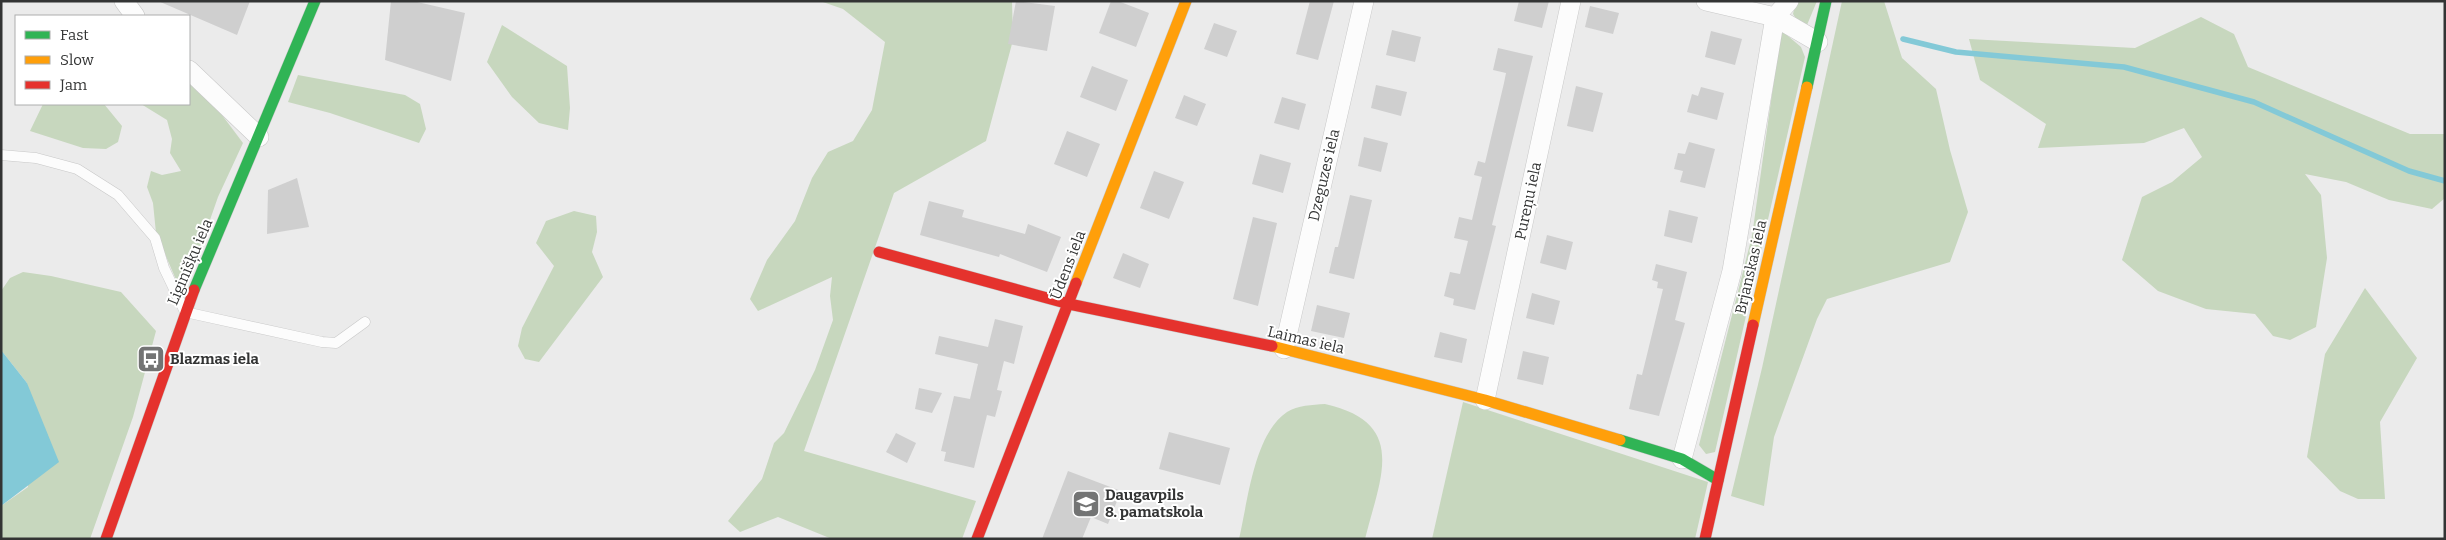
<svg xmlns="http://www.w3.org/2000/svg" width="2446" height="540" viewBox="0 0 2446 540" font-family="Bitter,serif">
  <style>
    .green { fill: #c7d7be }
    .water { fill: #83c9d7 }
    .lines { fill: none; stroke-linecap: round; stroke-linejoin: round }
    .stream { stroke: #83c9d7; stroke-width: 5.5 }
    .building { fill: #cfcfcf }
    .lane-casing { stroke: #c8c8c8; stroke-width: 11 }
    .street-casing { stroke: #c8c8c8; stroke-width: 20 }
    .fast-casing { stroke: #c8c8c8; stroke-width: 12 }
    .slow-casing { stroke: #c8c8c8; stroke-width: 12 }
    .jam-casing { stroke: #c8c8c8; stroke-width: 12 }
    .lane { stroke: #fcfcfc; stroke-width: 10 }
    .street { stroke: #fcfcfc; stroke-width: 19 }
    .fast { stroke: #30b455; stroke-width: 11 }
    .slow { stroke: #ff9f0a; stroke-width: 11 }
    .jam { stroke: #e5322d; stroke-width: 11 }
    .labels { text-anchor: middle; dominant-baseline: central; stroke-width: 4; stroke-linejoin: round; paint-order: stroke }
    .street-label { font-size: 15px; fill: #333434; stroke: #fff }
    .poi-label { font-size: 15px; font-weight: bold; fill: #333434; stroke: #fff; text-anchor: start }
  </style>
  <rect width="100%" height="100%" fill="#ebebeb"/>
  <!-- green -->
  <path class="green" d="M820 1H1012L1013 40 986 141 894 193 804 451 976 501 962 539H832L778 517 740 532 728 521 762 479 774 443 784 433 815 370 833 320 830 296 832 277 758 311 750 299 767 260 795 221 812 178 828 152 853 141 872 110 885 42 843 9Z
    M1796 1H1817L1807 25 1798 22 1793 14Z
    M1842 1H1884L1902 58 1936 89 1950 150 1968 212 1950 262 1827 299 1817 319 1774 437 1764 506 1731 496 1762 368Z
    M2201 17 2234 34 2248 67 2410 134H2445V198L2432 209 2389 200 2346 182 2305 174 2321 195 2327 258 2316 327 2290 340 2273 336 2255 314 2206 309 2158 291 2122 260 2142 197 2172 182 2202 157 2184 128 2144 143 2038 148 2046 124 1980 80 1969 39 2135 48Z
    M502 25 567 66 570 108 568 130 539 123 512 97 487 62Z
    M1781 30 1801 47 1805 57 1715 452 1706 454 1699 445 1752 236Z
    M298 75 405 95 420 104 426 129 419 143 330 113 288 102Z
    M189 82 207 95 243 143 218 197 191 274 177 282 156 233 153 203 147 187 151 171 162 175 181 171 170 153 172 139 167 120 141 104H189Z
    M43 104H104L122 126 118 142 106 149 83 148 30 131Z
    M574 211 596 216 597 232 592 252 603 277 539 362 525 359 518 346 522 328 554 266 536 243 546 221Z
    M23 272 51 276 121 292 156 331 133 417 90 539H1V506L28 487 27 383 1 350V291L10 278Z
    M2365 288 2417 358 2380 422 2385 499H2358L2340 491 2307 457 2325 354Z
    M1463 402 1708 482 1695 539H1432Z
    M1325 404C1409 423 1380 478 1365 539H1239C1248 501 1254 434 1287 412 1298 405 1312 405 1325 404Z"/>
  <!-- water -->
  <path class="water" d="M1 350 27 383 59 462 1 506Z"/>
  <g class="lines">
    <!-- stream -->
    <path class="stream" d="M1903 39 1956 52 2124 67 2254 102 2409 171 2445 181"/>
  </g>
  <!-- building -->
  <path class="building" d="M158 1H250L237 35Z
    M391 1H413L465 13 451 81 385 60Z
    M1016 1 1055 6 1047 51 1008 44Z
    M1111 1H1118L1149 13 1136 47 1099 33Z
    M1310 1H1334L1318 60 1296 54Z
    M1519 1H1549L1542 28 1514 21Z
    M1590 6 1619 13 1613 34 1585 27Z
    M1214 23 1237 31 1227 57 1204 49Z
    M1392 30 1421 37 1415 62 1386 55Z
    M1711 31 1742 39 1735 65 1705 57Z
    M1498 48 1533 56 1492 225 1496 226 1475 310 1453 305 1454 299 1444 296 1450 272 1460 274 1468 241 1454 238 1459 217 1472 220 1482 177 1474 175 1478 161 1485 163 1504 83 1506 73 1493 70Z
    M1092 66 1128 80 1116 111 1080 97Z
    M1376 85 1407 92 1401 116 1371 108Z
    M1576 86 1603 93 1593 132 1567 126Z
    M1701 87 1724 93 1717 120 1687 112 1692 94 1698 96Z
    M1184 95 1206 104 1197 126 1175 118Z
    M1282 97 1306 104 1299 130 1274 123Z
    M1067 131 1100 144 1087 177 1054 164Z
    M1364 137 1388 143 1381 172 1358 166Z
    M1689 142 1715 149 1705 188 1680 182 1683 171 1674 169 1678 153 1685 154Z
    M1260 154 1291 163 1283 193 1252 184Z
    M1154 171 1184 182 1169 219 1140 208Z
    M297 178 309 227 267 234 268 190Z
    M1350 195 1372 200 1354 279 1329 273 1335 247H1338Z
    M929 201 964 210 962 217 1025 234 1028 224 1061 237 1047 272 1000 254 999 257 920 235Z
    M1669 210 1698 217 1692 243 1664 236Z
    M1253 217 1277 223 1258 306 1233 299Z
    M1547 235 1573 242 1566 270 1540 263Z
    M1123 253 1149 264 1140 288 1113 278Z
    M1656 264 1687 272 1675 320 1685 323 1659 416 1629 409 1637 374 1642 375 1663 289 1657 288 1658 282 1652 280Z
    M1532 293 1560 301 1554 325 1526 318Z
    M1317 305 1350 313 1344 338 1311 331Z
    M995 319 1023 326 1014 364 1004 361 997 390 1002 391 995 417 987 415 974 468 944 461 946 452 941 451 954 396 970 399 978 364 935 354 939 336 988 347Z
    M1440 332 1467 339 1462 363 1434 357Z
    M1523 351 1549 357 1543 385 1517 379Z
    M919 388 942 393 932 413 915 409Z
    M1169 432 1230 448 1220 485 1159 469Z
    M896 433 916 443 907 463 886 452Z
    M1068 471 1121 491 1108 524 1091 517 1082 539H1042Z"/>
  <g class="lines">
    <!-- lane casing -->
    <g class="lane-casing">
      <path id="lane" d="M1 155 36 158 77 169 118 195 155 238 164 268 185 312 322 342 336 343 365 322"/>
    </g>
    <!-- street casing -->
    <g class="street-casing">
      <path id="street" d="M124 1 135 16
        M1706 1 1775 17 1818 42
        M189 70 259 137
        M1284 349 1364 1
        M1485 400 1571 1
        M1682 459 1732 271 1775 17 1789 1"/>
    </g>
    <!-- fast casing -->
    <g class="fast-casing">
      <path id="fast" d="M1807 87 1826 1
        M194 290 315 1
        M1620 440 1682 459 1718 480"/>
    </g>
    <!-- slow casing -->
    <g class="slow-casing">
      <path id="slow" d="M1076 283 1186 1
        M1753 325 1807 87
        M1272 346 1485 400 1620 440"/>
    </g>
    <!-- jam casing -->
    <g class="jam-casing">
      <path id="jam" d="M879 252 1069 304 1272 346
        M106 539 194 290
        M977 539 1076 283
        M1705 539 1753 325"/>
    </g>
    <!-- lane -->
    <use href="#lane" class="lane"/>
    <!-- street -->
    <use href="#street" class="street"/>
    <!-- fast -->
    <use href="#fast" class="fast"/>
    <!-- slow -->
    <use href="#slow" class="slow"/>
    <!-- jam -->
    <use href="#jam" class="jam"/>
  </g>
  <!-- icons -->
  <defs>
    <g id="bus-square" transform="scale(1.4375)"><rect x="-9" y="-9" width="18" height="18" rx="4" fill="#737474" stroke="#fff"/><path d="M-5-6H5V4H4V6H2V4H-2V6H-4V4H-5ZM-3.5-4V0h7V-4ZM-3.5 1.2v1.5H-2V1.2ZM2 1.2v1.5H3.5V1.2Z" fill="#fff"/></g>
    <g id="school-square" transform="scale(1.4375)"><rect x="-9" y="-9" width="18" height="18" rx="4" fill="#737474" stroke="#fff"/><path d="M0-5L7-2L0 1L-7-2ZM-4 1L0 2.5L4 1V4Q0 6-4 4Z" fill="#fff"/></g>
  </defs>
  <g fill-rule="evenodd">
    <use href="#bus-square" x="151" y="359"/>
    <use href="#school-square" x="1086" y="504"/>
  </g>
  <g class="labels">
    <!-- street labels -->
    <g class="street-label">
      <text transform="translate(1324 175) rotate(-77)">Dzeguzes iela</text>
      <text transform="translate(1528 201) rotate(-78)">Pureņu iela</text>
      <text transform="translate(190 262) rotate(-67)">Liginišķu iela</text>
      <text transform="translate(1068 265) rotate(-69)">Ūdens iela</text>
      <text transform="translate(1751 267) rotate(-77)">Brjanskas iela</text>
      <text transform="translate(1306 340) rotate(13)">Laimas iela</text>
    </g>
    <!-- poi labels -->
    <g class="poi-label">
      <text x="170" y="359">Blazmas iela</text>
      <text x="1105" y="495">Daugavpils<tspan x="1105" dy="17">8. pamatskola</tspan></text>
    </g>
  </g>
  <!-- border -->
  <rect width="2446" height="540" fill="none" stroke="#333434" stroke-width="5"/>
  <!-- legend -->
  <rect x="15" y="15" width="175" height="90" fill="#ffffff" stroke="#adaeae"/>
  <rect x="25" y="31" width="25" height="8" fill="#30b455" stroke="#adaeae"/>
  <text x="60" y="40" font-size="15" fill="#333434">Fast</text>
  <rect x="25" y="56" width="25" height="8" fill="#ff9f0a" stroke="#adaeae"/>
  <text x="60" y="65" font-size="15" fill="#333434">Slow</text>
  <rect x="25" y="81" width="25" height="8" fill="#e5322d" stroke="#adaeae"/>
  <text x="60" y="90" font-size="15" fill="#333434">Jam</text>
</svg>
